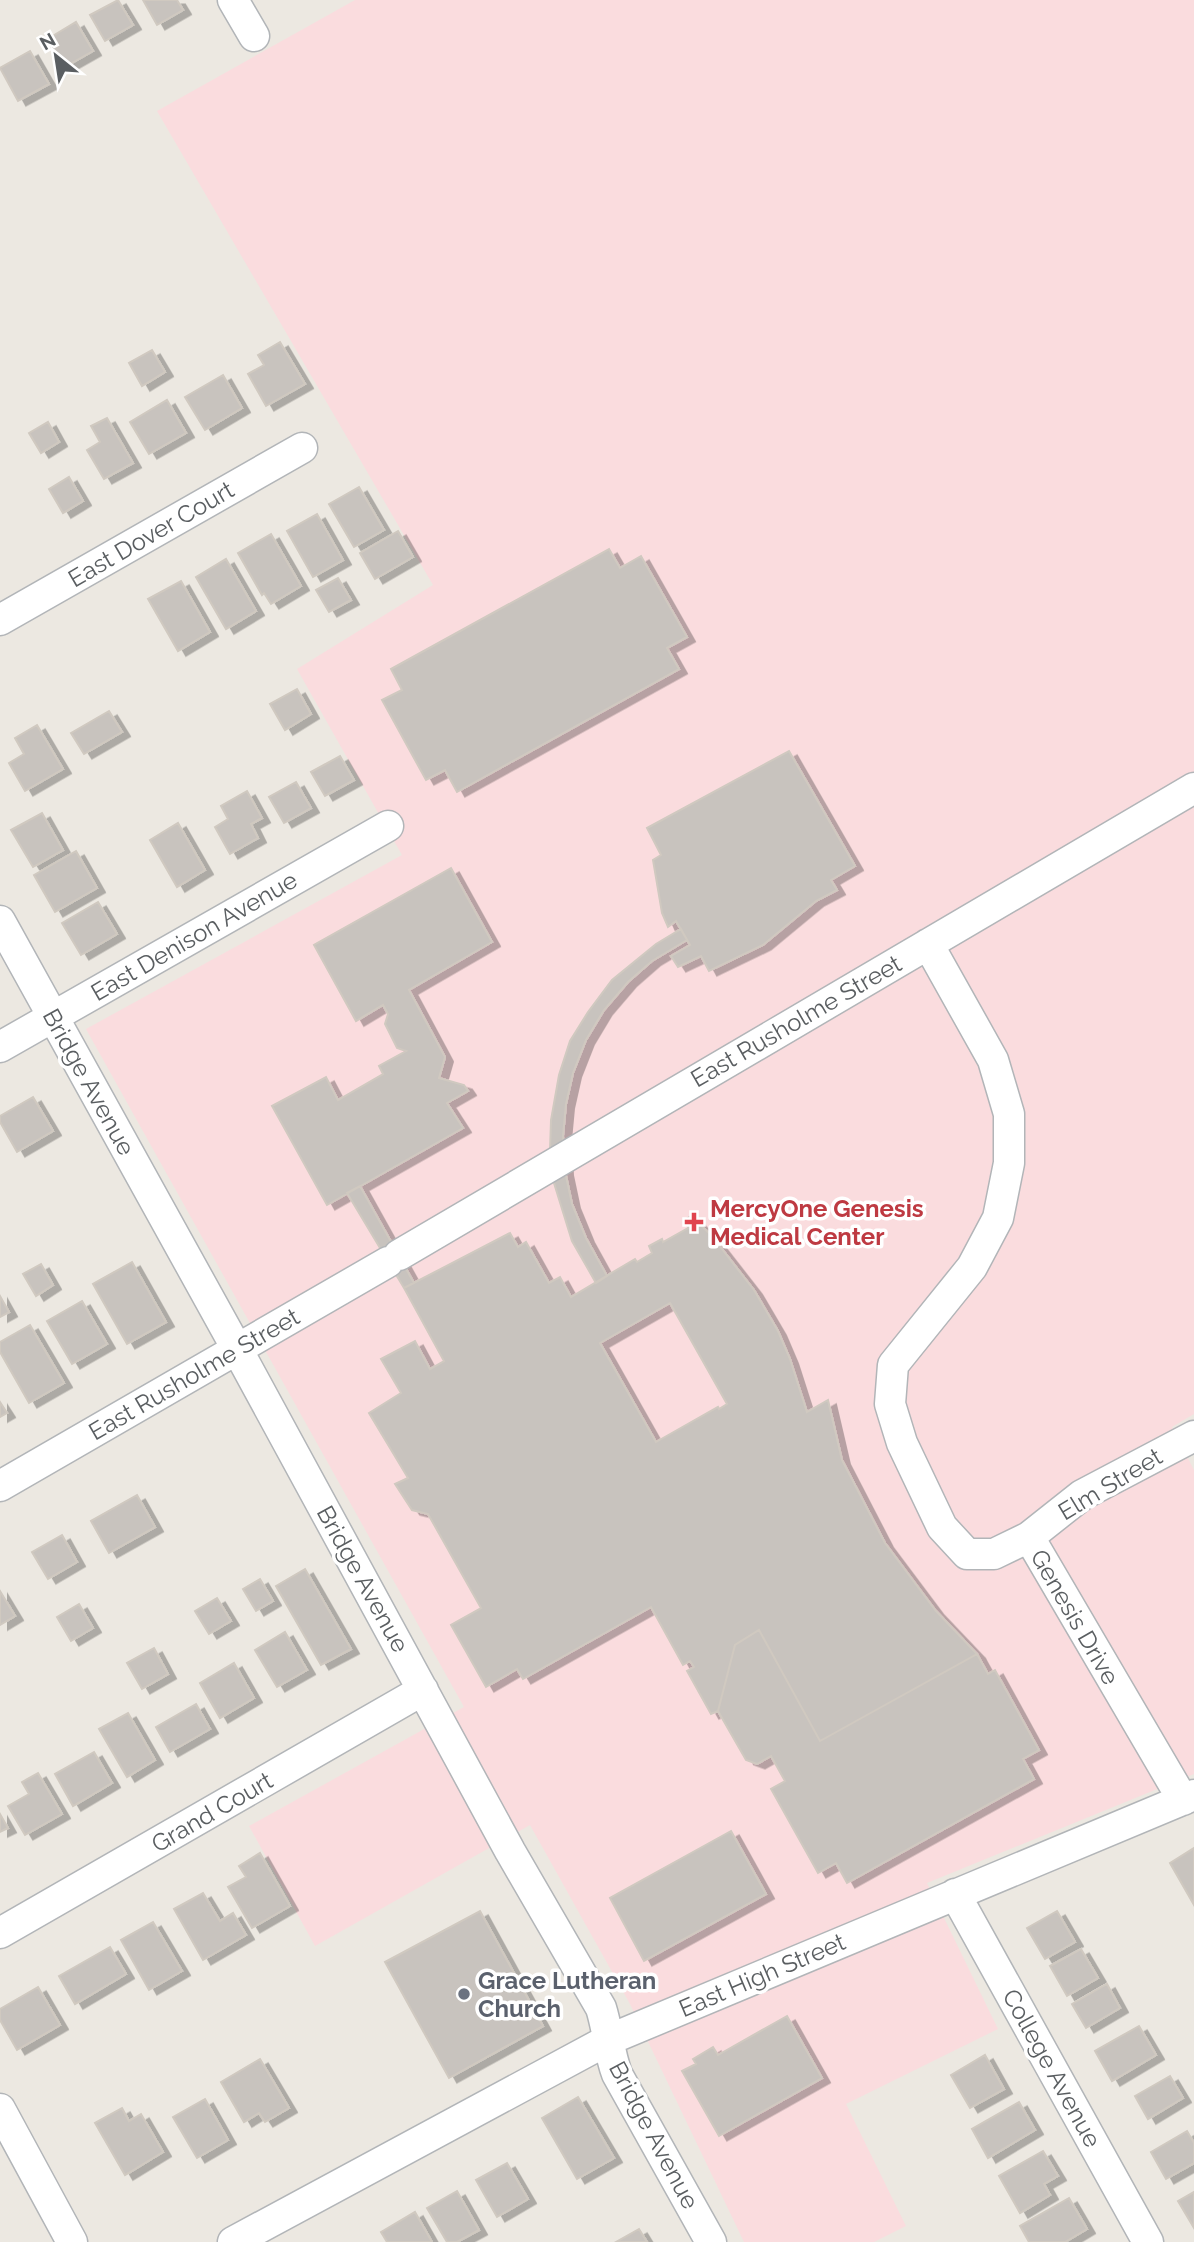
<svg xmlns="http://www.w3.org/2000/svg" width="1194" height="2242" viewBox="0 0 1194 2242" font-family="Raleway,sans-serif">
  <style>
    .medical { fill: #fadcde }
    .building { fill: #c8c3be; stroke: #d0c9c0; stroke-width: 2; fill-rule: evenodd; filter: url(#shadow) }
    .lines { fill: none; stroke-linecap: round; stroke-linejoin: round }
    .minor-casing { stroke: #b2b5b8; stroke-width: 33 }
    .minor { stroke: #fff; stroke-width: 30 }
    .health-dot { fill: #e0444e; stroke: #fff; stroke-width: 2.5 }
    .worship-dot { fill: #6b7280; stroke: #fff; stroke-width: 2.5 }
    .labels { text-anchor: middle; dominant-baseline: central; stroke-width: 7; stroke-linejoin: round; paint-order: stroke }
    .street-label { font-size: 24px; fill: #5a5e61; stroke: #fff }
    .health-label { font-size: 24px; font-weight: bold; fill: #be3a42; stroke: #fff; text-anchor: start }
    .worship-label { font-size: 24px; font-weight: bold; fill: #5b616d; stroke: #fff; text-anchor: start }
  </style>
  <defs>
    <filter id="shadow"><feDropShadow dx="8" dy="4.5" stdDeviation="0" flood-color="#0004"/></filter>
  </defs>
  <rect width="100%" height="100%" fill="#ece8e1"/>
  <!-- medical -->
  <path class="medical" d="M355 0H1194V1414L1172 1427 1194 1470V1774L927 1883 998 2029 846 2104 906 2226 874 2242H744L630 2004 530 1825 315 1946 249 1826 464 1707 86 1029 402 855 297 669 433 585 157 111Z"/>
  <!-- building -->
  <path class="building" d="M118 0 133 25 105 41 90 15Z
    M143 0H177L183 10 157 25Z
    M76 22 93 51 63 68 46 40Z
    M30 51 49 84 18 101 0 68Z
    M280 342 305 384 266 406 248 374 264 365 258 355Z
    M152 350 165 372 142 386 129 363Z
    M223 375 242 408 205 430 185 397Z
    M167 400 186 433 149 454 130 422Z
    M107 418 133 463 104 479 87 450 100 442 91 426Z
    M48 422 59 442 41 453 29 433Z
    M69 477 83 501 63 513 49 489Z
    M359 487 384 530 354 547 329 504Z
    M317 514 343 560 313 577 287 531Z
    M398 531 413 557 375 579 360 553Z
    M271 534 301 586 271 604 264 593 262 595 238 553Z
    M609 549 620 568 641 556 687 637 667 648 679 669 457 792 445 770 426 780 382 700 402 690 391 669Z
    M226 559 256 611 226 629 196 577Z
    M338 578 351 600 329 612 316 590Z
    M181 581 210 632 178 651 148 599Z
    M297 689 311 714 285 730 270 704Z
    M109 711 122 732 84 754 71 733Z
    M37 725 63 769 25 791 9 763 24 754 15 738Z
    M789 751 855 866 831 880 837 890 816 901 763 945 709 971 701 956 678 967 671 956 690 945 676 921 668 927 662 913 653 860 661 855 647 828Z
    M340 756 354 780 325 796 311 772Z
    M296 782 311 808 284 823 269 797Z
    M247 791 262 818 251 824 258 838 230 854 215 827 228 819 221 806Z
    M42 813 63 850 33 867 11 830Z
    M178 823 205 870 177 887 150 840Z
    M76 851 97 888 55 912 34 875Z
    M451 868 492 942 409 990 445 1057 439 1078 464 1085 468 1091 447 1103 463 1128 327 1205 272 1106 326 1077 338 1100 383 1074 379 1066 406 1051 397 1048 385 1024 388 1014 383 1005 356 1021 314 945Z
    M98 902 117 934 81 955 62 923Z
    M681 929 687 940 652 961 628 982 604 1010 586 1040 573 1073 566 1104 563 1136 565 1171 572 1204 586 1238 607 1276 596 1283 572 1241 554 1183 550 1151 551 1120 559 1075 570 1041 588 1012 612 980 656 944Z
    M33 1097 53 1131 17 1152 0 1122V1116Z
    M360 1186 414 1283 404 1288 347 1193Z
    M691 1216 711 1235 754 1290 778 1331 790 1359 807 1412 828 1400 842 1460 885 1543 936 1611 977 1654 820 1741 759 1630 735 1645 718 1711 711 1714 687 1671 694 1667 690 1661 683 1665 651 1607 523 1679 517 1669 486 1687 451 1625 481 1608 428 1514 412 1510 395 1484 408 1478 369 1413 401 1393 381 1359 415 1341 430 1369 444 1361 404 1288 510 1233 518 1247 526 1242 549 1283 560 1277 571 1297 635 1259 637 1262 652 1253 649 1246 662 1239 663 1242 688 1228 685 1220ZM670 1303 727 1404 719 1409 718 1407 656 1442 600 1343Z
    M132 1262 166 1322 127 1344 93 1284Z
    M41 1264 53 1285 36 1296 23 1274Z
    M0 1296 9 1312 0 1317Z
    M82 1301 107 1344 72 1364 47 1321Z
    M30 1325 64 1383 29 1403 0 1352V1342Z
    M0 1402 7 1413 0 1417Z
    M137 1495 155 1527 109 1553 91 1521Z
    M62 1535 77 1562 48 1579 32 1552Z
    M305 1569 351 1649 321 1665 276 1586Z
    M260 1579 273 1601 256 1611 243 1589Z
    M0 1591 15 1616 0 1625Z
    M217 1598 231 1621 209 1634 195 1611Z
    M79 1604 93 1628 71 1641 57 1617Z
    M759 1630 820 1741 977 1654 988 1674 995 1670 1039 1750 1023 1759 1034 1779 847 1883 836 1863 818 1873 771 1789 785 1781 771 1756 757 1764 746 1760 718 1711 735 1645Z
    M285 1632 307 1670 277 1687 255 1650Z
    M154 1648 168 1674 142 1689 127 1663Z
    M234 1663 254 1698 220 1718 200 1683Z
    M196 1704 210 1729 170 1752 156 1727Z
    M128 1713 155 1760 127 1777 99 1729Z
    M94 1752 112 1783 73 1806 55 1774Z
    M38 1773 62 1814 25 1835 8 1806 29 1794 22 1782Z
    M0 1814 8 1828 0 1832Z
    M731 1831 766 1894 644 1961 610 1898Z
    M1194 1848V1905L1170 1863Z
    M260 1853 290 1906 252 1928 228 1887 246 1877 239 1866Z
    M203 1893 220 1921 233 1913 246 1935 203 1960 174 1909Z
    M480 1911 543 2026 449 2078 385 1962Z
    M1057 1911 1075 1942 1045 1959 1027 1928Z
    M153 1922 182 1971 149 1990 121 1940Z
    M110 1947 126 1974 75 2004 59 1976Z
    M1081 1949 1098 1978 1067 1996 1050 1966Z
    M1107 1984 1120 2008 1086 2028 1072 2004Z
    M38 1987 60 2025 17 2050 0 2020V2009Z
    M787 2016 822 2078 719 2136 682 2071 696 2064 693 2059 713 2047 718 2055Z
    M1139 2026 1156 2055 1112 2081 1095 2051Z
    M985 2055 1004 2089 970 2108 951 2075Z
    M260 2059 289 2108 265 2122 259 2113 244 2122 221 2082Z
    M1170 2076 1183 2098 1148 2119 1135 2096Z
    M578 2097 614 2158 577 2179 542 2118Z
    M205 2099 228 2140 197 2158 173 2117Z
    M1019 2102 1035 2130 988 2158 972 2129Z
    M122 2108 129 2121 141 2114 163 2152 125 2175 95 2123Z
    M1187 2131 1194 2143V2163L1166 2179 1151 2152Z
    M1043 2151 1058 2176 1044 2184 1050 2195 1020 2213 999 2176Z
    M507 2163 528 2199 497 2217 476 2180Z
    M457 2191 479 2230 457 2242H447L427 2208Z
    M1194 2192V2228L1178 2201Z
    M1069 2198 1087 2229 1065 2242H1029L1020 2226Z
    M415 2212 432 2242H387L381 2232Z
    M639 2229 647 2242H616Z"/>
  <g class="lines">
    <!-- minor casing -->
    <g class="minor-casing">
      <path id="minor" d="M233 0 254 36
        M0 620 302 448
        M0 921 237 1349 510 1851 601 2008C608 2030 609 2053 617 2074L711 2242
        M928 944 993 1060 1009 1114V1163L998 1218 972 1267 893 1365 890 1404 902 1443 942 1527 967 1554H994L1029 1537 1183 1800
        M0 1047 388 826
        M399 1255 1194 788
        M0 1486 388 1262
        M1029 1537 1082 1495 1194 1436
        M955 1894 1148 2242
        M0 1933 423 1690
        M0 2109 72 2242
        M233 2242 608 2040 1194 1795"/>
    </g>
    <!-- minor -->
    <use href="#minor" class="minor"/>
  </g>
  <!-- markers -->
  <path class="health-dot" d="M690.5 1211.5h7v7h7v7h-7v7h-7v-7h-7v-7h7z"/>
  <circle class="worship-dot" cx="464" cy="1994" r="7"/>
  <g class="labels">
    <!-- street labels -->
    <g class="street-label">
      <text transform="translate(151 534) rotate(-30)">East Dover Court</text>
      <text transform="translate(194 936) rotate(-30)">East Denison Avenue</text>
      <text transform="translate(796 1021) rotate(-30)">East Rusholme Street</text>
      <text transform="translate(89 1082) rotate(61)">Bridge Avenue</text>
      <text transform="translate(194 1374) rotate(-30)">East Rusholme Street</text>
      <text transform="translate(1110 1484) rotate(-31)">Elm Street</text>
      <text transform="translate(363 1579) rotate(61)">Bridge Avenue</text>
      <text transform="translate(1075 1617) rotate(60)">Genesis Drive</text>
      <text transform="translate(212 1812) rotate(-30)">Grand Court</text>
      <text transform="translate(762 1975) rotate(-23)">East High Street</text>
      <text transform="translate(1052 2068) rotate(61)">College Avenue</text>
      <text transform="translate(654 2135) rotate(62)">Bridge Avenue</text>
    </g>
    <!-- health labels -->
    <g class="health-label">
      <text x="710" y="1208">MercyOne Genesis<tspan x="710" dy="28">Medical Center</tspan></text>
    </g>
    <!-- worship labels -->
    <g class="worship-label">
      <text x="478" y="1980">Grace Lutheran<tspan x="478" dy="28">Church</tspan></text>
    </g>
  </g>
  <!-- north arrow -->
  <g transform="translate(56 56) rotate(330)" stroke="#ffffff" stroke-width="5" paint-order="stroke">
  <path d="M0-5L12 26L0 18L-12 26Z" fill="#5a5e61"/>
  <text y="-10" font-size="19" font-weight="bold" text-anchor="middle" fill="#5a5e61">N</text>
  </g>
</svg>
